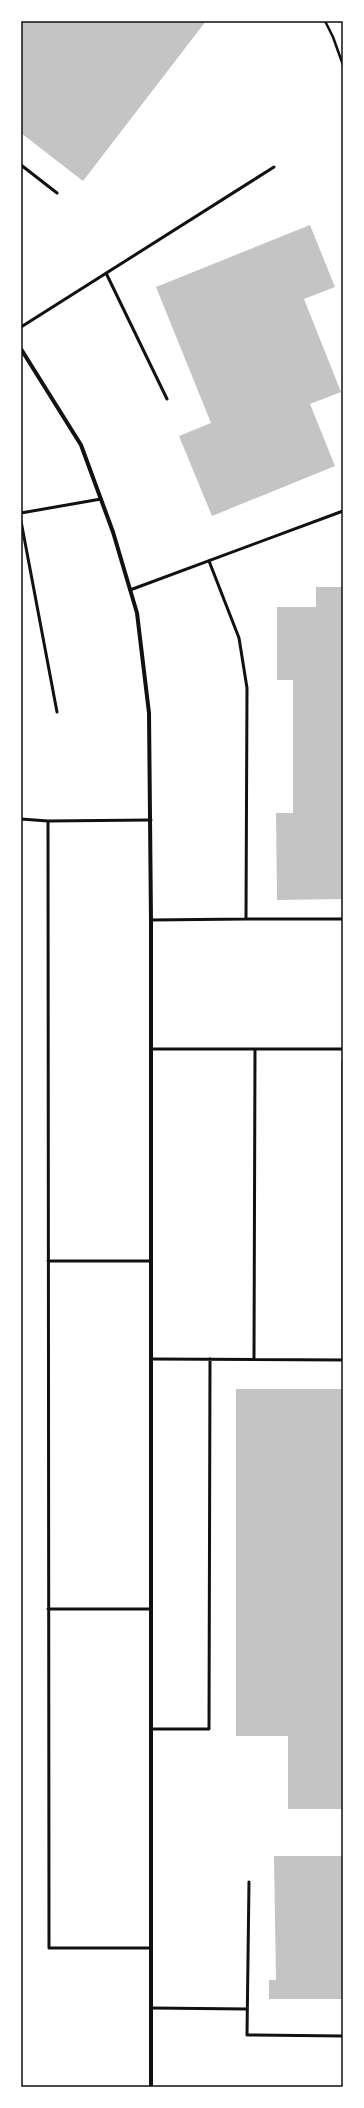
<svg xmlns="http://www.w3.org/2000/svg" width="364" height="2108" viewBox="0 0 364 2108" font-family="Inter,sans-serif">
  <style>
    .building { fill: #c4c4c4 }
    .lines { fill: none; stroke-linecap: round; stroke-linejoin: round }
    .path { stroke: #111; stroke-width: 2.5 }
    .service { stroke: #111; stroke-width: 3 }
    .minor { stroke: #111; stroke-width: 4 }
    .neatline { fill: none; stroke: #111; stroke-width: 1.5 }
  </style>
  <rect width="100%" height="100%" fill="#fff"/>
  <!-- building -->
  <path class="building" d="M21 21H206L83 181 21 133Z
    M310 225 335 287 304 299 341 392 310 404 335 466 212 516 179 436 211 423 156 287Z
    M316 587H343V899L277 900 276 813H293V680H277V607H316Z
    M236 1389H343V1809H288V1736H236Z
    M274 1856H343V1999H269V1980H276Z"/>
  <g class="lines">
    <!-- path -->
    <path class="path" d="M325 21 333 37 343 65"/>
    <!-- service -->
    <path class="service" d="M21 165 57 193
      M106 273 167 399
      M21 327 274 167
      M21 513 101 499
      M21 521 57 712
      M209 561 239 638 247 688 246 919H343
      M130 590 343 511
      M21 819 48 821
      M151 820 48 821 49 1948H151
      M151 920 246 919
      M151 1049H343
      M48 1261H151
      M151 1359 343 1360V1061
      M254 1359 255 1049
      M48 1609H151
      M151 1729H209L210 1359
      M249 1882 247 2035 343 2036
      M151 2008 247 2009"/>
    <!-- minor -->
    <path class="minor" d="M21 349 81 445 113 532 137 613 149 713 151 920V2087"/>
  </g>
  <!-- border -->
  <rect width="364" height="2108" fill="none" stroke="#ffffff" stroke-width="44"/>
  <rect x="22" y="22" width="320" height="2064" class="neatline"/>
</svg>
